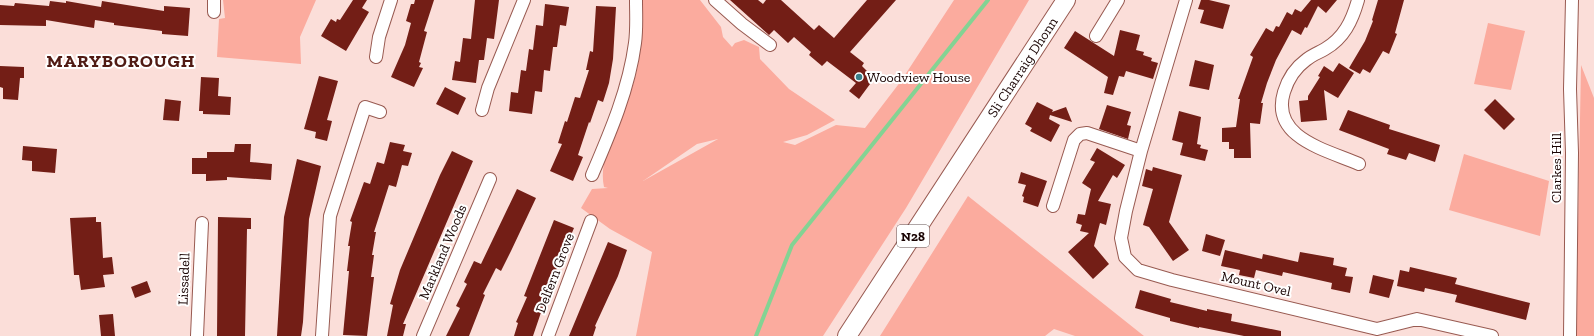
<svg xmlns="http://www.w3.org/2000/svg" width="1594" height="336" viewBox="0 0 1594 336" font-family="'Zilla Slab',serif">
  <style>
    .green { fill: #fbab9e; fill-rule: evenodd }
    .lines { fill: none; stroke-linecap: round; stroke-linejoin: round }
    .stream { stroke: #83d393; stroke-width: 4 }
    .building { fill: #731e16 }
    .minor-casing { stroke: #985a51; stroke-width: 14 }
    .highway-casing { stroke: #985a51; stroke-width: 20 }
    .minor { stroke: #fff; stroke-width: 12 }
    .highway { stroke: #fff; stroke-width: 18 }
    .poi-dot { fill: #397f8a; stroke: #fff; stroke-width: 1.5 }
    .labels { text-anchor: middle; dominant-baseline: central; stroke-width: 4; stroke-linejoin: round; paint-order: stroke }
    .shield { fill: #fff; stroke: #5e4f4f; stroke-width: 1 }
    .shield-label { font-size: 13px; font-weight: bold; fill: #190403 }
    .street-label { font-size: 14px; fill: #190403; stroke: #fff }
    .poi-label { font-size: 14px; fill: #190403; stroke: #fff; text-anchor: start }
    .district-label { font-size: 18px; font-weight: bold; letter-spacing: 1px; fill: #501a13; stroke: #fff }
  </style>
  <rect width="100%" height="100%" fill="#fbded9"/>
  <!-- green -->
  <path class="green" d="M223 0H316L300 37 301 64 217 57 219 19 225 18Z
    M642 0H700L721 27 723 37 732 47 735 43 744 40 759 47 760 59 789 89 835 120 807 135 783 142 795 145 836 125 865 128 901 81 954 0H1029L906 208 823 336H636L652 252 610 229 581 208 592 189 608 188 604 187C597 157 623 114 633 85 641 61 643 25 642 0ZM718 139 643 181 697 144Z
    M1488 23 1525 31 1511 90 1474 84Z
    M1581 65 1594 98V336H1576Z
    M1464 154 1549 181 1540 236 1449 210Z
    M968 196 1144 336H1075L1054 329 1045 336H880Z"/>
  <g class="lines">
    <!-- stream -->
    <path class="stream" d="M756 336 792 245 988 0"/>
  </g>
  <!-- building -->
  <path class="building" d="M353 0H367L362 8 369 12 346 51 321 36 331 19 336 22 337 19 340 20Z
    M415 0H434L424 31 427 32 419 62 421 63 419 67 423 68 414 87 391 77 405 45 411 23 406 21 411 4H414Z
    M475 0H499L494 39 487 38 484 60H479L476 83 452 80 455 61 460 62 463 38 471 39Z
    M730 0H758L763 4 766 0H781L814 30 819 25 834 38 867 0H896L850 52 864 63 862 66 867 71 865 74 873 80 859 99 849 91 856 83 827 61 822 66 809 55 811 52 794 37 788 43 774 30 769 35Z
    M1201 0H1209L1230 5 1223 29 1200 23 1204 10 1198 9Z
    M1311 0H1337L1326 13 1318 6 1307 28 1305 27 1301 35 1292 30 1276 60 1267 83 1261 103H1263L1260 124 1250 123 1251 158H1234V149H1229V142H1222V128L1236 127 1240 99H1238L1253 57 1250 55 1266 28 1273 32 1276 26 1279 27 1287 12 1292 15 1295 9 1301 12Z
    M1378 0H1404L1395 33 1397 34 1389 54 1383 51 1370 73 1363 69 1360 74 1349 68 1365 41 1373 21 1372 20Z
    M50 1 66 3V1L101 7 102 1 164 11V6L190 8 188 36 162 34V31L114 25V23L95 20 94 28 46 20V26L0 25V5L14 6 15 3 49 6Z
    M545 4 569 7 566 26 560 25 557 47H553L550 71 544 70 542 92 535 91 532 114 509 111 511 92 518 93 521 70 526 71 529 49 533 50 536 25 543 26Z
    M596 6 616 7 613 59 609 83 603 102 598 100 590 123 589 122 578 155 583 157 573 181 550 171 562 144 558 143 565 121 567 122 575 97 580 98 589 70H586L590 51 593 52Z
    M1120 30 1140 35 1136 50 1144 52 1143 55 1152 58 1151 61 1158 63 1153 79 1126 71 1124 77 1119 76 1113 95 1104 93 1108 77 1064 48 1075 31 1114 56Z
    M1195 60 1214 65 1209 90 1189 86Z
    M1339 63 1354 73 1338 98 1324 90 1327 120 1301 122 1299 101 1308 100V96L1320 77 1318 76 1324 66 1333 72Z
    M0 66 24 67V78H20L18 100 3 99V88L0 87Z
    M319 76 338 81 327 120 332 121 327 141 315 138 316 132 304 129Z
    M201 77 219 78 218 96 231 97 230 115 203 114V111H199Z
    M445 87 466 98 458 115 436 104Z
    M165 99 181 101 179 121 163 120Z
    M1495 99 1515 119 1504 130 1484 110Z
    M1037 102 1053 110 1052 112 1066 107 1072 122 1050 115 1049 119 1060 125 1051 142 1030 131 1032 128 1025 124Z
    M1107 105 1131 112 1127 125 1131 126 1128 139 1099 129Z
    M1348 110 1390 125 1389 129 1440 145 1435 162 1409 153 1406 160 1387 154 1389 149 1339 130Z
    M1179 111 1201 117 1197 144 1201 145 1200 148 1208 150 1205 161 1180 155 1183 143 1172 140Z
    M390 142 405 145 403 151 412 153 408 166 402 165 396 187 389 185 374 232H376L372 255H374L371 277H374L367 336 343 335 349 271H347L350 246H348L352 222 350 221 364 182 370 184 377 162 384 164Z
    M235 144H251L250 162 272 164 271 180 227 177V180L206 181V174H192V158H207V152H234Z
    M23 146 57 149 55 173 32 171V161L22 160Z
    M1097 148 1125 165 1117 178 1113 175 1098 201 1111 204 1106 225 1100 223 1094 246 1109 264 1093 279 1068 252 1089 233 1080 231 1082 225 1076 223 1078 214 1085 215 1091 189 1082 183 1095 162 1090 160Z
    M452 151 473 161 403 324H406L403 336H387L393 305 390 304 400 270 440 175Z
    M297 159 321 166 309 219 303 322 301 336H277L284 217Z
    M1153 167 1182 175 1169 222 1189 250 1173 261 1149 227 1143 225 1153 189 1142 186 1146 169 1152 171Z
    M1021 172 1047 181 1038 207 1023 202 1024 197 1022 196 1026 185 1018 183Z
    M517 189 536 198 511 251 501 271 496 268 483 294 485 295 469 336H446L460 308 456 306 467 284 464 282 474 261 481 264Z
    M96 217V222H101L103 258 112 257 114 274 103 275 105 287 81 290 79 275H74L70 218Z
    M218 217 251 218V229H247L245 336H217Z
    M554 220 574 228 552 280 533 336H514L518 323 516 322 527 297 524 296Z
    M1206 234 1225 240 1220 256 1202 251Z
    M608 242 627 250 618 276 595 326 596 327 593 336H569Z
    M1225 250 1262 259 1263 254 1298 262 1300 252 1334 258 1333 265 1347 268 1345 276 1353 277 1350 293 1331 289 1332 283 1283 272 1282 276 1256 270 1254 278 1239 275 1240 270 1221 266Z
    M1410 267 1457 278 1455 284 1530 303 1526 320 1455 302 1457 295 1425 288 1424 292 1397 286 1400 270 1409 272Z
    M1373 275 1394 280 1389 298 1369 293Z
    M147 281 151 292 135 298 131 287Z
    M1140 290 1171 299 1170 302 1207 311V309L1232 314 1231 321 1281 331V336H1244L1199 327V328L1170 321V318L1135 308Z
    M113 314 115 336H101L99 315Z"/>
  <g class="lines">
    <!-- minor casing -->
    <g class="minor-casing">
      <path id="minor" d="M715 0 742 24 770 45
        M1186 0 1141 151 1126 211 1121 238 1125 257 1138 270 1172 280 1377 329 1417 319 1492 336
        M1358 0C1352 21 1344 38 1325 49 1318 53 1312 55 1306 60 1295 68 1288 79 1284 92 1270 138 1327 150 1359 164
        M214 12V0
        M1096 36 1118 0
        M376 57 379 37 391 0
        M482 110 488 88 524 0
        M592 175C610 133 629 89 635 43 637 29 636 14 636 0
        M1053 206 1074 140 1080 134 1087 133 1141 151
        M197 336 202 223
        M322 336 330 216 365 107 380 112
        M423 336 490 179
        M548 336 591 221
        M1570 336 1572 153 1570 89 1572 0"/>
    </g>
    <!-- highway casing -->
    <g class="highway-casing">
      <g id="highway">
        <path id="s1" d="M847 336 1066 0"/>
      </g>
    </g>
    <!-- minor -->
    <use href="#minor" class="minor"/>
    <!-- highway -->
    <use href="#highway" class="highway"/>
  </g>
  <!-- markers -->
  <circle class="poi-dot" cx="859" cy="77" r="4"/>
  <g class="labels">
    <!-- shield labels -->
    <rect class="shield" x="897" y="225" width="32" height="22" rx="3"/>
    <g class="shield-label">
      <text x="913" y="236">N28</text>
    </g>
    <!-- street labels -->
    <g class="street-label">
      <text stroke="none"><textPath href="#s1" startOffset="321">Sli Charraig Dhonn</textPath></text>
      <text transform="translate(1556 168) rotate(-90)">Clarkes Hill</text>
      <text transform="translate(443 252) rotate(-67)">Markland Woods</text>
      <text transform="translate(555 273) rotate(-69)">Delfern Grove</text>
      <text transform="translate(184 279) rotate(-88)">Lissadell</text>
      <text transform="translate(1256 284) rotate(13)">Mount Ovel</text>
    </g>
    <!-- poi labels -->
    <g class="poi-label">
      <text x="867" y="77">Woodview House</text>
    </g>
    <!-- district labels -->
    <g class="district-label">
      <text x="121" y="61">MARYBOROUGH</text>
    </g>
  </g>
</svg>
